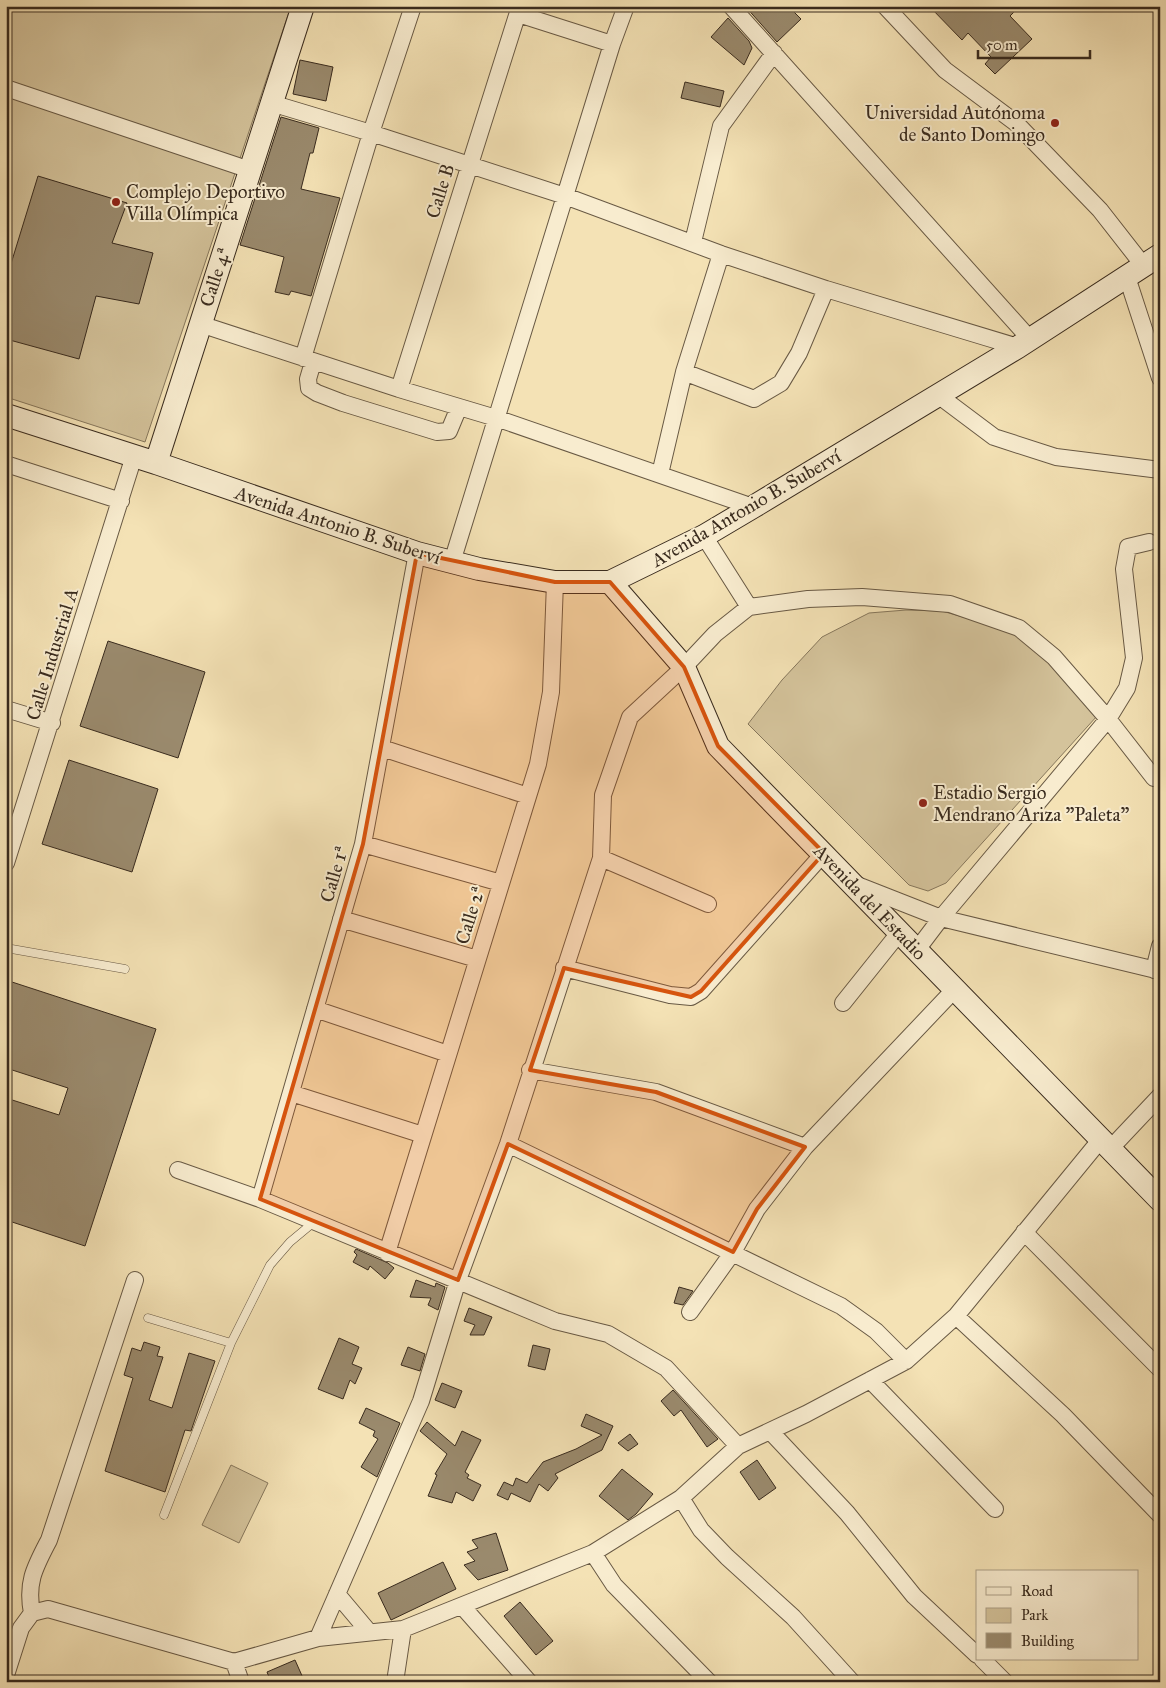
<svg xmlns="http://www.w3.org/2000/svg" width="1166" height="1688" viewBox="0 0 1166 1688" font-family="'IM FELL Great Primer',serif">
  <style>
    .green { fill: #d4c39b; stroke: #86775c }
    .building { fill: #9a8a6d; stroke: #392b1e }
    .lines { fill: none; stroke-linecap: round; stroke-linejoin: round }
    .lane-casing { stroke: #685944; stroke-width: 9 }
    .street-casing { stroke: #685944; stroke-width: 18 }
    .secondary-casing { stroke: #392b1e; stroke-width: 24 }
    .lane { stroke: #f8eccf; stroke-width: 8 }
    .street { stroke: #f8eccf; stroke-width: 16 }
    .secondary { stroke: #f8eccf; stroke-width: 22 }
    .marked { fill: #d6540e; fill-opacity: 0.2; stroke: #d6540e; stroke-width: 4; stroke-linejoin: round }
    .poi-dot { fill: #8f2418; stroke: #f8eccf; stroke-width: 2 }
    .labels { text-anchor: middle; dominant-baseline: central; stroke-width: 4; stroke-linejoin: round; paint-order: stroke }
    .poi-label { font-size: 19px; fill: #392b1e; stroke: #f8eccf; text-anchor: start }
    .street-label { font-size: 19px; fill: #392b1e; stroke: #f8eccf }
  </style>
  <rect width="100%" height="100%" fill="#f4e2b5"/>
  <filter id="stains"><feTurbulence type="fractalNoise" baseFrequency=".004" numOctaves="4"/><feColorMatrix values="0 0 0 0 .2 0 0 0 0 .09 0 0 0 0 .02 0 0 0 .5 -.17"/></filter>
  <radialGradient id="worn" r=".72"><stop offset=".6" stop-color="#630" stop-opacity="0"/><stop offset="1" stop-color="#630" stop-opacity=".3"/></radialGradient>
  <!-- green -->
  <path class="green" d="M6 6H291L145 442 6 397Z
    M906 610 942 611 1015 632 1055 668 1097 716 946 883 928 891 909 885 748 724 782 680 822 637 869 613Z
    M231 1465 268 1483 239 1543 202 1525Z"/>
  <!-- building -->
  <path class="building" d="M745 6H788L801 19 777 42Z
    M929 6H1020L1010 16 1032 39 995 74 985 64 991 57 968 33 962 40Z
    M728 18 749 41 752 48 744 65 711 37Z
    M300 60 333 67 326 101 293 94Z
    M685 82 724 91 720 107 681 98Z
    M281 117 319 128 313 153H310L301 189 340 198 311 296 291 291 289 295 275 292 284 257 240 245Z
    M38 176 127 203 112 243 153 253 139 304 96 296 79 359 6 339V280Z
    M108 641 205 672 178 758 80 726Z
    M69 760 158 789 132 872 42 844Z
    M12 982 156 1029 85 1246 6 1220V1098L59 1115 68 1088 6 1068V1001Z
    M356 1249 388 1263 394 1268 385 1279 370 1266 368 1270 353 1262 357 1255 354 1252Z
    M416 1280 435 1287 436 1283 445 1287 438 1310 428 1305 431 1298 410 1297Z
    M679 1287 693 1291 683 1305 674 1303Z
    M469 1308 492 1317 484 1335H470L475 1325 464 1321Z
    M339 1338 359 1347 352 1364 362 1368 355 1384 350 1380 343 1399 318 1389Z
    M144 1342 160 1347 157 1356 163 1357 149 1400 172 1408 189 1353 215 1361 191 1431 185 1430 165 1492 105 1471 133 1378 124 1375 132 1348 141 1351Z
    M533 1345 550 1349 545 1370 528 1366Z
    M408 1347 425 1354 420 1371 401 1365Z
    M442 1383 462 1391 455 1408 435 1400Z
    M673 1390 718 1439 707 1447 681 1410 674 1416 661 1401Z
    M366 1408 400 1423 377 1477 361 1467 378 1439 373 1436 375 1431 359 1423Z
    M586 1414 613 1426 602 1450 555 1474 558 1478 548 1491 539 1484 530 1502 511 1493 508 1500 497 1495 504 1482 513 1486 516 1478 527 1483 543 1462 576 1449 602 1435 581 1426Z
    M427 1422 455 1446 462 1431 481 1440 465 1472 469 1475 467 1478 481 1485 473 1501 456 1492 452 1503 428 1496 437 1475 435 1474 447 1454 420 1431Z
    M630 1434 638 1444 628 1451 618 1443Z
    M757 1460 776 1488 759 1500 740 1472Z
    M622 1469 653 1494 636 1514 628 1520 599 1496Z
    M496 1533 508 1570 478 1580 464 1565 475 1561 467 1552 478 1548 472 1540Z
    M443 1562 456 1589 391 1620 378 1593Z
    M520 1602 553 1641 536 1655 504 1616Z
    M295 1660 303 1678 293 1682H271L267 1672Z"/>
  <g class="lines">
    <!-- lane casing -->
    <g class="lane-casing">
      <path id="lane" d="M6 948 125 969
        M148 1318 231 1343
        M164 1515 231 1343 270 1265 290 1242 314 1222"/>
    </g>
    <!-- street casing -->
    <g class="street-casing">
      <path id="street" d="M731 6 1030 339
        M885 6 945 70 1016 123 1100 210 1143 265
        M518 14 612 44
        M6 88 250 170
        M271 103 371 133 565 196 721 254 826 289 1018 347
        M693 242 721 126 774 53
        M1127 277 1160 378
        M200 324 399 389 496 418 753 507
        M303 358 371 133 413 6
        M313 362 308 379 309 388 317 393 343 403 437 432 449 431 459 407
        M684 372 754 399 781 383 799 353 826 289
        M399 389 520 6
        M938 395 994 437 1056 457 1160 470
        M6 464 121 501
        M660 474 684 372 721 254
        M704 536 749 607
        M452 562 612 44 626 6
        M6 709 52 723
        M382 748 528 796
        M363 844 501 883
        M601 858 708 904
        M6 863 134 456
        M857 885 941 918 1160 971
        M341 919 477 959
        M916 951 941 918 1108 719 1127 688 1134 658 1124 569 1128 547 1149 542
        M564 968 670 995 691 997 701 991 824 853
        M1154 970 1160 946
        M843 1003 899 933
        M315 1009 448 1054
        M530 1070 656 1092 805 1147
        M291 1093 423 1135
        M508 1144 841 1306 876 1331 906 1361
        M1110 1149 1160 1096
        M178 1170 260 1199 555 1321 608 1334 666 1368 738 1446
        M260 1199 363 844 417 553
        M1024 1232 1160 1369
        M387 1253 538 764 551 692 555 582
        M690 1312 733 1252 757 1209 805 1147 954 990
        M956 1316 1063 1415 1160 1515
        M870 1380 995 1509
        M770 1431 847 1513 914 1596 977 1655
        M681 1498 701 1530 727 1557 793 1617 852 1682
        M593 1553 614 1585 709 1682
        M337 1594 369 1632
        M462 1606 529 1682
        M32 1613C26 1582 35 1567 49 1540L135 1280
        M318 1638 421 1401 458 1280 508 1144 601 858 603 795 630 717 684 667 715 634 749 607 808 599 862 597 950 604 1019 628 1054 657 1108 719 1154 778
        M982 1659 1005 1682
        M234 1662 241 1682
        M6 1675 21 1628 32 1613 48 1609 234 1662 318 1638 403 1629 593 1553 681 1498 738 1446 806 1414 906 1361 956 1316 1101 1139
        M395 1682 403 1629"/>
    </g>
    <!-- secondary casing -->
    <g class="secondary-casing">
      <path id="secondary" d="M6 415 156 463 417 553 479 569 555 582H610L704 536 753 507 1018 347 1160 255
        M156 463 303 6
        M610 582 684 667 718 746 1160 1200"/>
    </g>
    <!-- lane -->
    <use href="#lane" class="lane"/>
    <!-- street -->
    <use href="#street" class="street"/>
    <!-- secondary -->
    <use href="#secondary" class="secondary"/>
  </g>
  <!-- marked area -->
  <path class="marked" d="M417 553 555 582H610L684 667 718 746 824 853 701 991 691 997 564 968 530 1070 656 1092 805 1147 757 1209 733 1252 508 1144 458 1280 260 1199 363 844Z"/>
  <!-- markers -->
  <g class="poi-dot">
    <circle cx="1055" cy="123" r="5"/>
    <circle cx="116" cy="202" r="5"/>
    <circle cx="923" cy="803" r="5"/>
  </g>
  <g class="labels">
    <!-- poi labels -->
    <g class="poi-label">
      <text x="1045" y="112" text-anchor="end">Universidad Autónoma<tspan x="1045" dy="22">de Santo Domingo</tspan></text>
      <text x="126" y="191">Complejo Deportivo<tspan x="126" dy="22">Villa Olímpica</tspan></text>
      <text x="933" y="792">Estadio Sergio<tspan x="933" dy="22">Mendrano Ariza "Paleta"</tspan></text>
    </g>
    <!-- street labels -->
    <g class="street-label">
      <text transform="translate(440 191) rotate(-73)">Calle B</text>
      <text transform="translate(215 277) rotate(-72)">Calle 4ª</text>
      <text transform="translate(746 508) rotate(-30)">Avenida Antonio B. Suberví</text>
      <text transform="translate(338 525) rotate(18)">Avenida Antonio B. Suberví</text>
      <text transform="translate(52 654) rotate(-73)">Calle Industrial A</text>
      <text transform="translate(334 874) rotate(-74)">Calle 1ª</text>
      <text transform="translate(870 902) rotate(46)">Avenida del Estadio</text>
      <text transform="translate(470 915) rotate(-73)">Calle 2ª</text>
    </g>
  </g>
  <!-- margin -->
  <rect width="1166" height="1688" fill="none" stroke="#f4e2b5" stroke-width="25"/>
  <rect x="8" y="8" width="1151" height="1673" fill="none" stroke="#392b1e" stroke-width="2.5"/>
  <rect x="12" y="12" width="1141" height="1663" fill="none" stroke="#392b1e"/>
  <!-- legend -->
  <rect x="976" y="1570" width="162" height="90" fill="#f8eccf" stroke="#ac9f88"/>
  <rect x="986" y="1587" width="25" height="8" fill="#f8eccf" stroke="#ac9f88"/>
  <text x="1021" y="1596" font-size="15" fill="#392b1e">Road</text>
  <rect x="986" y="1608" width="25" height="15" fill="#d4c39b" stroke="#ac9f88"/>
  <text x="1021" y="1620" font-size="15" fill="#392b1e">Park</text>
  <rect x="986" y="1633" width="25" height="15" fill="#9a8a6d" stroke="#ac9f88"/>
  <text x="1021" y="1646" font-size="15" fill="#392b1e">Building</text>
  <!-- scale -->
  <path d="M978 50v8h112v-8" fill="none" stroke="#392b1e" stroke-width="2.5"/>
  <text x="986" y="50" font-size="15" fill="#392b1e" stroke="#f8eccf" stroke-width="4" paint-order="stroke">50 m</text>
  <rect width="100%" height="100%" filter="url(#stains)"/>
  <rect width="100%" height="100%" fill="url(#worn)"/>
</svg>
